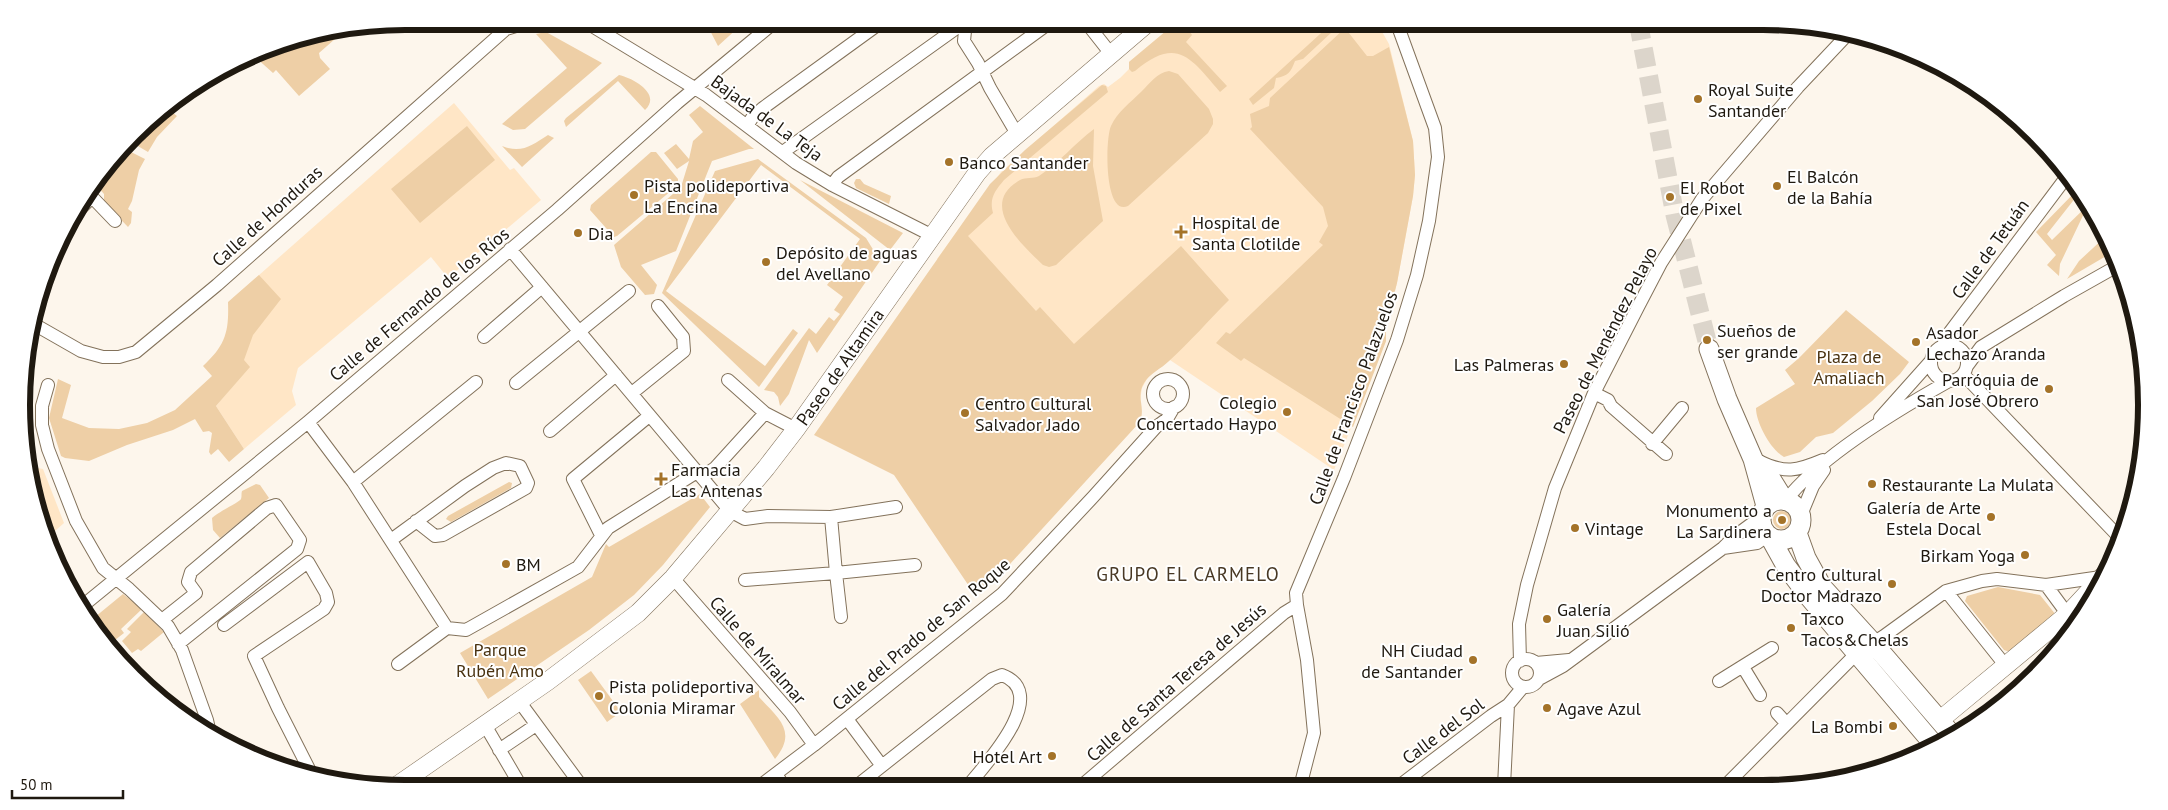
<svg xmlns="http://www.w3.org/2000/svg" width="2168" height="810" viewBox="0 0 2168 810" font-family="'PT Sans',sans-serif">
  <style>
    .built { fill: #ffe6c6 }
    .green { fill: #eecfa6 }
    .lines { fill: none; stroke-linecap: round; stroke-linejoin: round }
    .primary-tunnel { stroke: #dcd5cb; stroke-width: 19; stroke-dasharray: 19 9; stroke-linecap: butt }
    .street-casing { stroke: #83725b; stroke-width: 14 }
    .secondary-casing { stroke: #83725b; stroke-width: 19 }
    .primary-casing { stroke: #83725b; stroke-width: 21 }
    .street { stroke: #fff; stroke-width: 12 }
    .secondary { stroke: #fff; stroke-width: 18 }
    .primary { stroke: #fff; stroke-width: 19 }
    .poi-dot { fill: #a47329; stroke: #fff; stroke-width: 2 }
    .labels { text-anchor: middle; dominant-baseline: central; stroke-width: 4; stroke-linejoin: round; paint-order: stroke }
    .poi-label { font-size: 18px; fill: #1f1910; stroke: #fff; text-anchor: start }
    .street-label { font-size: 18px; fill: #1f1910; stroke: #fff }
    .park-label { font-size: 18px; fill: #493210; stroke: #fff }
    .neighbourhood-label { font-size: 19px; letter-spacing: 1px; fill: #483824; stroke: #fff }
    .rim { fill: none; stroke: #1f1910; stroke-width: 6 }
  </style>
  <rect width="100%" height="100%" fill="#fdf6ec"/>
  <!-- built -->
  <path class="built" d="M1178 21H1376L1389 44 1413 141 1415 175 1413 196 1397 283 1386 325V341L1334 470 1170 360 1148 377 1142 388 1140 400 937 259 1001 172 1099 86 1104 84 1108 87 1120 78 1129 69V62Z
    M454 103 510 170 514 168 541 200 448 278 431 257 298 368 292 391 296 405 244 449 216 406 249 367 235 351 233 298Z
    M28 466 43 469 64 523 46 539 29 480Z"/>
  <!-- green -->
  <path class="green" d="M705 21H737L740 26 718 46Z
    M1178 21H1201L1190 32 1192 35 1186 42 1227 86 1220 92C1190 57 1177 36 1135 71L1132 72 1129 69V62Z
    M1331 24 1332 32 1303 59 1295 61C1291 72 1288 76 1276 78L1274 88 1253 105 1249 99Z
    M1345 28 1367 56H1373L1389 47 1413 141 1415 175 1413 196 1397 283 1386 325V341L1353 427 1244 358 1241 361 1216 343 1226 332 1230 334 1323 245 1319 242 1328 226 1323 207 1250 129 1252 127 1250 114 1269 106 1270 98Z
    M343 32 319 53 320 58 330 69 299 96 276 70 273 73 253 55 281 42Z
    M546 32 602 63 525 129 513 130 502 124 567 68 536 34Z
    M1169 71 1178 74 1209 109 1213 119V124L1208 133 1128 206C1104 217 1105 139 1111 126 1117 112 1131 102 1142 91 1150 83 1157 73 1169 71Z
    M619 75C633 78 662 94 645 110L618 81 566 127 564 121 566 118Z
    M1102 85 1106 86 1108 92 1004 180C995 191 989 198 993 213L968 236 1036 311 1040 307 1074 344 1181 246 1229 300C1209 320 1190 342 1169 361 1161 369 1150 373 1144 383 1135 398 1147 408 1139 423L1010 564 975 595 894 475 814 435 990 184 1025 150Z
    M700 106 754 149H749L712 161 676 251 641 265 657 285 654 294 645 295 621 267 614 245 681 187 689 161 677 169 664 153 676 144 689 159 693 141 703 132 689 115Z
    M165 107 177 116 157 137 148 152 131 142 152 116Z
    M467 126 495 160 420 223 391 189Z
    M1094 129 1093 166 1103 221 1056 265 1049 267 1043 265C1022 245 977 204 1020 180 1026 177 1033 179 1039 176 1059 163 1075 143 1094 129Z
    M548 135 554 138 522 167 502 146C522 154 532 145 548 135Z
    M125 149 145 159 139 170 132 201 128 209 132 212 131 223 128 227 104 202V194L96 185 104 175 107 180 111 166Z
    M651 152H656L678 179V185L617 236 614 237 590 210 591 205Z
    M758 159 866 238 880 261 817 353 809 340 789 394 780 406 778 397 774 392 764 390 809 328 816 334 829 317 834 321 840 314 834 310 843 297 827 285 860 239 761 165 666 291 765 366 793 329 798 333 759 387 662 293 715 171Z
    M856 179H860L864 184 891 196 889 204 856 188 854 183Z
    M800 180 903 233 890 250Z
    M2078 189 2080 192 2047 234 2052 240 2088 205 2060 264 2059 276 2047 265 2056 255 2036 232Z
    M2106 236 2113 252 2067 279 2079 261Z
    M259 275 281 299 253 335 244 360 250 367 216 406 244 449 229 462 218 449 211 455 209 452 212 433 209 431 203 432 195 419 173 430 127 445 89 461 65 458 61 456 49 418 58 379 71 385 62 418 89 428 119 429 147 423 175 410 212 376 203 366C226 345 229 331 228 302Z
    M1846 310 1909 362 1900 374 1872 401 1833 433 1816 437 1800 452 1784 457C1771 450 1756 423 1756 408L1795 384 1785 370 1799 358Z
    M509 482 512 483 511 488 451 522 446 519 448 516Z
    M256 484 260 485 269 498 220 538 213 530 212 518C218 512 240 502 241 499 242 496 241 494 242 491Z
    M700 494 710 507 663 565 634 595 589 630 488 699 460 653 592 577 606 544 609 547Z
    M1773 520a9 9 0 1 1 18 0a9 9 0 1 1-18 0Z
    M1998 587 2040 595 2056 615 2010 652 2004 650 1965 601 1967 596Z
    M123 594 142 609 121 629 124 633 115 640 95 617Z
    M144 612 164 632 141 651 138 649 132 653 122 641 131 632 127 629Z
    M591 671 621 712 607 722 578 680Z
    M759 690V697C778 718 798 731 775 759L740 704Z"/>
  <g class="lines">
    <!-- primary-tunnel -->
    <path class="primary-tunnel" d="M1638 21 1675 215 1709 349"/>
    <!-- street casing -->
    <g class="street-casing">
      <path id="street" d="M584 21 706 95 796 163 832 185 933 236
        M966 21 964 41 978 63 990 88 1017 134
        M1085 21 1111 54
        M506 29 532 21
        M747 126 752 118 763 108 883 21
        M783 152 955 29
        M832 185 838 177 1052 21
        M70 219 92 197 115 221
        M510 249 730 511 745 519 768 516 831 517 836 573 745 580
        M32 323 81 351 103 357H119L136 352 217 285 506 29 512 21
        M484 337 542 287
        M1943 345 1950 332 2068 175
        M1931 363a18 18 0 1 1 36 0a18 18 0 1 1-36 0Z
        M1967 366 1981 347 2064 296 2119 265
        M1963 374 2120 538
        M1153 394a15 15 0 1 1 30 0a15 15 0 1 1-30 0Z
        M728 380 765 413 796 429
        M516 383 629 291
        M48 385 42 406V425L48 449 76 521 103 568 129 589 168 626 182 650 207 720 210 733
        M632 393 684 351 683 337 658 306
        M1594 393 1608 400 1611 406 1666 454
        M1880 418 1930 362
        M308 422 353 482 447 628
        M550 431 616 375
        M1652 444 1682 408
        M1759 461C1785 474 1797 471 1823 460
        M702 477 715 468 765 413
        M353 482 476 382
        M1786 500C1821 456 1899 409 1949 381
        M1801 515 1813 486 1824 470
        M831 517 896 507
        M601 535 573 479 649 416
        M391 540 465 486 493 468 506 463 520 466 528 483 526 488 443 535 435 536 416 521
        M1723 548 1757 543 1767 536
        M673 578 790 712 814 745
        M2046 585 2074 623
        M1946 591 2005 665
        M80 608 308 422 557 210 677 103 776 21
        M841 617 836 573 915 565
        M162 620 196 593 188 582 191 572 267 508 276 505 300 540 297 549 178 644
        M224 625 308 562 326 593 328 602 324 609 254 656 278 708 313 777
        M1512 673a14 14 0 1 1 28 0a14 14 0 1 1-28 0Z
        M1520 661 1519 624 1527 585 1555 488 1594 393 1638 307 1661 263 1702 199 1798 87 1849 33
        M1536 663 1569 660
        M398 664 447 628 466 630 578 567 608 528 697 472
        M1743 667 1760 695
        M1539 679 1563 666 1723 548 1735 536 1761 517
        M1719 681 1772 648
        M519 701 583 788
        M1777 713 1786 723
        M847 719 882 766
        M485 725 522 788
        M499 750 536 725
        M776 774 785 788
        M1399 786 1491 716 1508 705
        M1504 786 1508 705 1523 687
        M1725 786 1857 653 1884 636 1946 591 1982 581 1997 579 2046 585 2101 577
        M1080 787 1284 613 1297 605
        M1300 787 1314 733 1307 660 1297 605 1296 593 1344 478 1397 340 1417 275 1429 221 1438 157 1435 128 1396 21
        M757 788 814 745 1002 594 1093 497 1156 427 1167 419 1174 407
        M854 788 992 679 1002 675C1052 694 985 765 967 787"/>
    </g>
    <!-- secondary casing -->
    <g class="secondary-casing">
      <path id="secondary" d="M1940 720 2068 614 2105 574
        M395 787 548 681 638 613 673 578 766 468 796 429 977 173 992 156 1150 21"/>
    </g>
    <!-- primary casing -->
    <g class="primary-casing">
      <path id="primary" d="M1709 349 1727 399 1753 459 1766 506
        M1756 463 1771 479 1784 500
        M1761 520a20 20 0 1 1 40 0a20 20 0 1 1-40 0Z
        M1797 533 1806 558 1822 587 1873 643 1953 736
        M1771 539 1786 566 1810 598 1936 747"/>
    </g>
    <!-- street -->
    <use href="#street" class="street"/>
    <!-- secondary -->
    <use href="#secondary" class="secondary"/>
    <!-- primary -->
    <use href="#primary" class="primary"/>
  </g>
  <!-- markers -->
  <g class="poi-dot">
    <circle cx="1698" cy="99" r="5"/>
    <circle cx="949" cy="162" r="5"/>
    <circle cx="1777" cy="186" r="5"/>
    <circle cx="634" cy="195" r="5"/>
    <circle cx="1670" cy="197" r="5"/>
    <path d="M1178.5 224.5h5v5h5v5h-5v5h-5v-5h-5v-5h5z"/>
    <circle cx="578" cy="233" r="5"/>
    <circle cx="766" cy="262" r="5"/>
    <circle cx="1707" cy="340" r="5"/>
    <circle cx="1916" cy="342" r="5"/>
    <circle cx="1564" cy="364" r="5"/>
    <circle cx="2049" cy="389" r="5"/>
    <circle cx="1287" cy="412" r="5"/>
    <circle cx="965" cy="413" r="5"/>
    <path d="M658.5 471.5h5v5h5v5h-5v5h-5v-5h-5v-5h5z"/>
    <circle cx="1872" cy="484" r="5"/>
    <circle cx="1991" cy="517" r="5"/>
    <circle cx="1782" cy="520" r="5"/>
    <circle cx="1575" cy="528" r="5"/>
    <circle cx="2025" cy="555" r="5"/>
    <circle cx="506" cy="564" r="5"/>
    <circle cx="1892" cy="584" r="5"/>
    <circle cx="1547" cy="619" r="5"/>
    <circle cx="1791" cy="628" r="5"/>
    <circle cx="1473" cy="660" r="5"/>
    <circle cx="599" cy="696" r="5"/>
    <circle cx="1547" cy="708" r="5"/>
    <circle cx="1893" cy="726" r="5"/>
    <circle cx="1052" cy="756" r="5"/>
  </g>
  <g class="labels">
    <!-- poi labels -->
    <g class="poi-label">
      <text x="1708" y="89">Royal Suite<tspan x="1708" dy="21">Santander</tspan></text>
      <text x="959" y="162">Banco Santander</text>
      <text x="1787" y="176">El Balcón<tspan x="1787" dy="21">de la Bahía</tspan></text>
      <text x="644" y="185">Pista polideportiva<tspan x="644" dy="21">La Encina</tspan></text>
      <text x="1680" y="187">El Robot<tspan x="1680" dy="21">de Pixel</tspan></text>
      <text x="1192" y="222">Hospital de<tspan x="1192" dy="21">Santa Clotilde</tspan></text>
      <text x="588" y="233">Dia</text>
      <text x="776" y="252">Depósito de aguas<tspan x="776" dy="21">del Avellano</tspan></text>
      <text x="1717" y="330">Sueños de<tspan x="1717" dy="21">ser grande</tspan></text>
      <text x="1926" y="332">Asador<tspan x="1926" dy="21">Lechazo Aranda</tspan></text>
      <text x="1554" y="364" text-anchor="end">Las Palmeras</text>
      <text x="2039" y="379" text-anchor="end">Parróquia de<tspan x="2039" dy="21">San José Obrero</tspan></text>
      <text x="1277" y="402" text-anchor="end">Colegio<tspan x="1277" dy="21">Concertado Haypo</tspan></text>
      <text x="975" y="403">Centro Cultural<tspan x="975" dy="21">Salvador Jado</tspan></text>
      <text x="671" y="469">Farmacia<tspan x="671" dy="21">Las Antenas</tspan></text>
      <text x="1882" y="484">Restaurante La Mulata</text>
      <text x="1981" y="507" text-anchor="end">Galería de Arte<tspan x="1981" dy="21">Estela Docal</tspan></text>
      <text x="1772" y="510" text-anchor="end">Monumento a<tspan x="1772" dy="21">La Sardinera</tspan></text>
      <text x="1585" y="528">Vintage</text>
      <text x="2015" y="555" text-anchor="end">Birkam Yoga</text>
      <text x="516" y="564">BM</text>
      <text x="1882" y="574" text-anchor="end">Centro Cultural<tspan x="1882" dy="21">Doctor Madrazo</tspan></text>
      <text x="1557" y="609">Galería<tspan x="1557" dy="21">Juan Silió</tspan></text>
      <text x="1801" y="618">Taxco<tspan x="1801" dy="21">Tacos&amp;Chelas</tspan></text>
      <text x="1463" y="650" text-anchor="end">NH Ciudad<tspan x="1463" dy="21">de Santander</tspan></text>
      <text x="609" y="686">Pista polideportiva<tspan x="609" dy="21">Colonia Miramar</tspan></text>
      <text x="1557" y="708">Agave Azul</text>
      <text x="1883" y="726" text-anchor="end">La Bombi</text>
      <text x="1042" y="756" text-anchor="end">Hotel Art</text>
    </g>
    <!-- street labels -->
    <g class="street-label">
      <text transform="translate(767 118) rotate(36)">Bajada de La Teja</text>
      <text transform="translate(267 216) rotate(-42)">Calle de Honduras</text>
      <text transform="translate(1990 249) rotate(-54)">Calle de Tetuán</text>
      <text transform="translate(419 304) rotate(-40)">Calle de Fernando de los Ríos</text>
      <text transform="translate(1605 340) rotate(-63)">Paseo de Menéndez Pelayo</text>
      <text transform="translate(840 367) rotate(-55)">Paseo de Altamira</text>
      <text transform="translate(1353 398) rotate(-70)">Calle de Francisco Palazuelos</text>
      <text transform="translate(921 634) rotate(-40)">Calle del Prado de San Roque</text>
      <text transform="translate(758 650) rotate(49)">Calle de Miralmar</text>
      <text transform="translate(1176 682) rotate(-41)">Calle de Santa Teresa de Jesús</text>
      <text transform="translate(1443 731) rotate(-37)">Calle del Sol</text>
    </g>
    <!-- park labels -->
    <g class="park-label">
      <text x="1849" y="356">Plaza de<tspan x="1849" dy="21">Amaliach</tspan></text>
      <text x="500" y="649">Parque<tspan x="500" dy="21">Rubén Amo</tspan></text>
    </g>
    <!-- neighbourhood labels -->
    <g class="neighbourhood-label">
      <text x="1188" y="574">GRUPO EL CARMELO</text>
    </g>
  </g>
  <!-- crop -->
  <path d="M0 0H2168V810H0ZM405 30H1763A375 375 0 0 1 2138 405V405A375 375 0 0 1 1763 780H405A375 375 0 0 1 30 405V405A375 375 0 0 1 405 30Z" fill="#fff" fill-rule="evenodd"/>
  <path class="rim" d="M405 30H1763A375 375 0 0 1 2138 405V405A375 375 0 0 1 1763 780H405A375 375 0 0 1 30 405V405A375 375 0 0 1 405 30Z"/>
  <!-- scale -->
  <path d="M12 790v8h111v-8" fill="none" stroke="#1f1910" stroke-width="2.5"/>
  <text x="20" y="790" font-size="15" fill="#1f1910" stroke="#ffffff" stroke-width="4" paint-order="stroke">50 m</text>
</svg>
